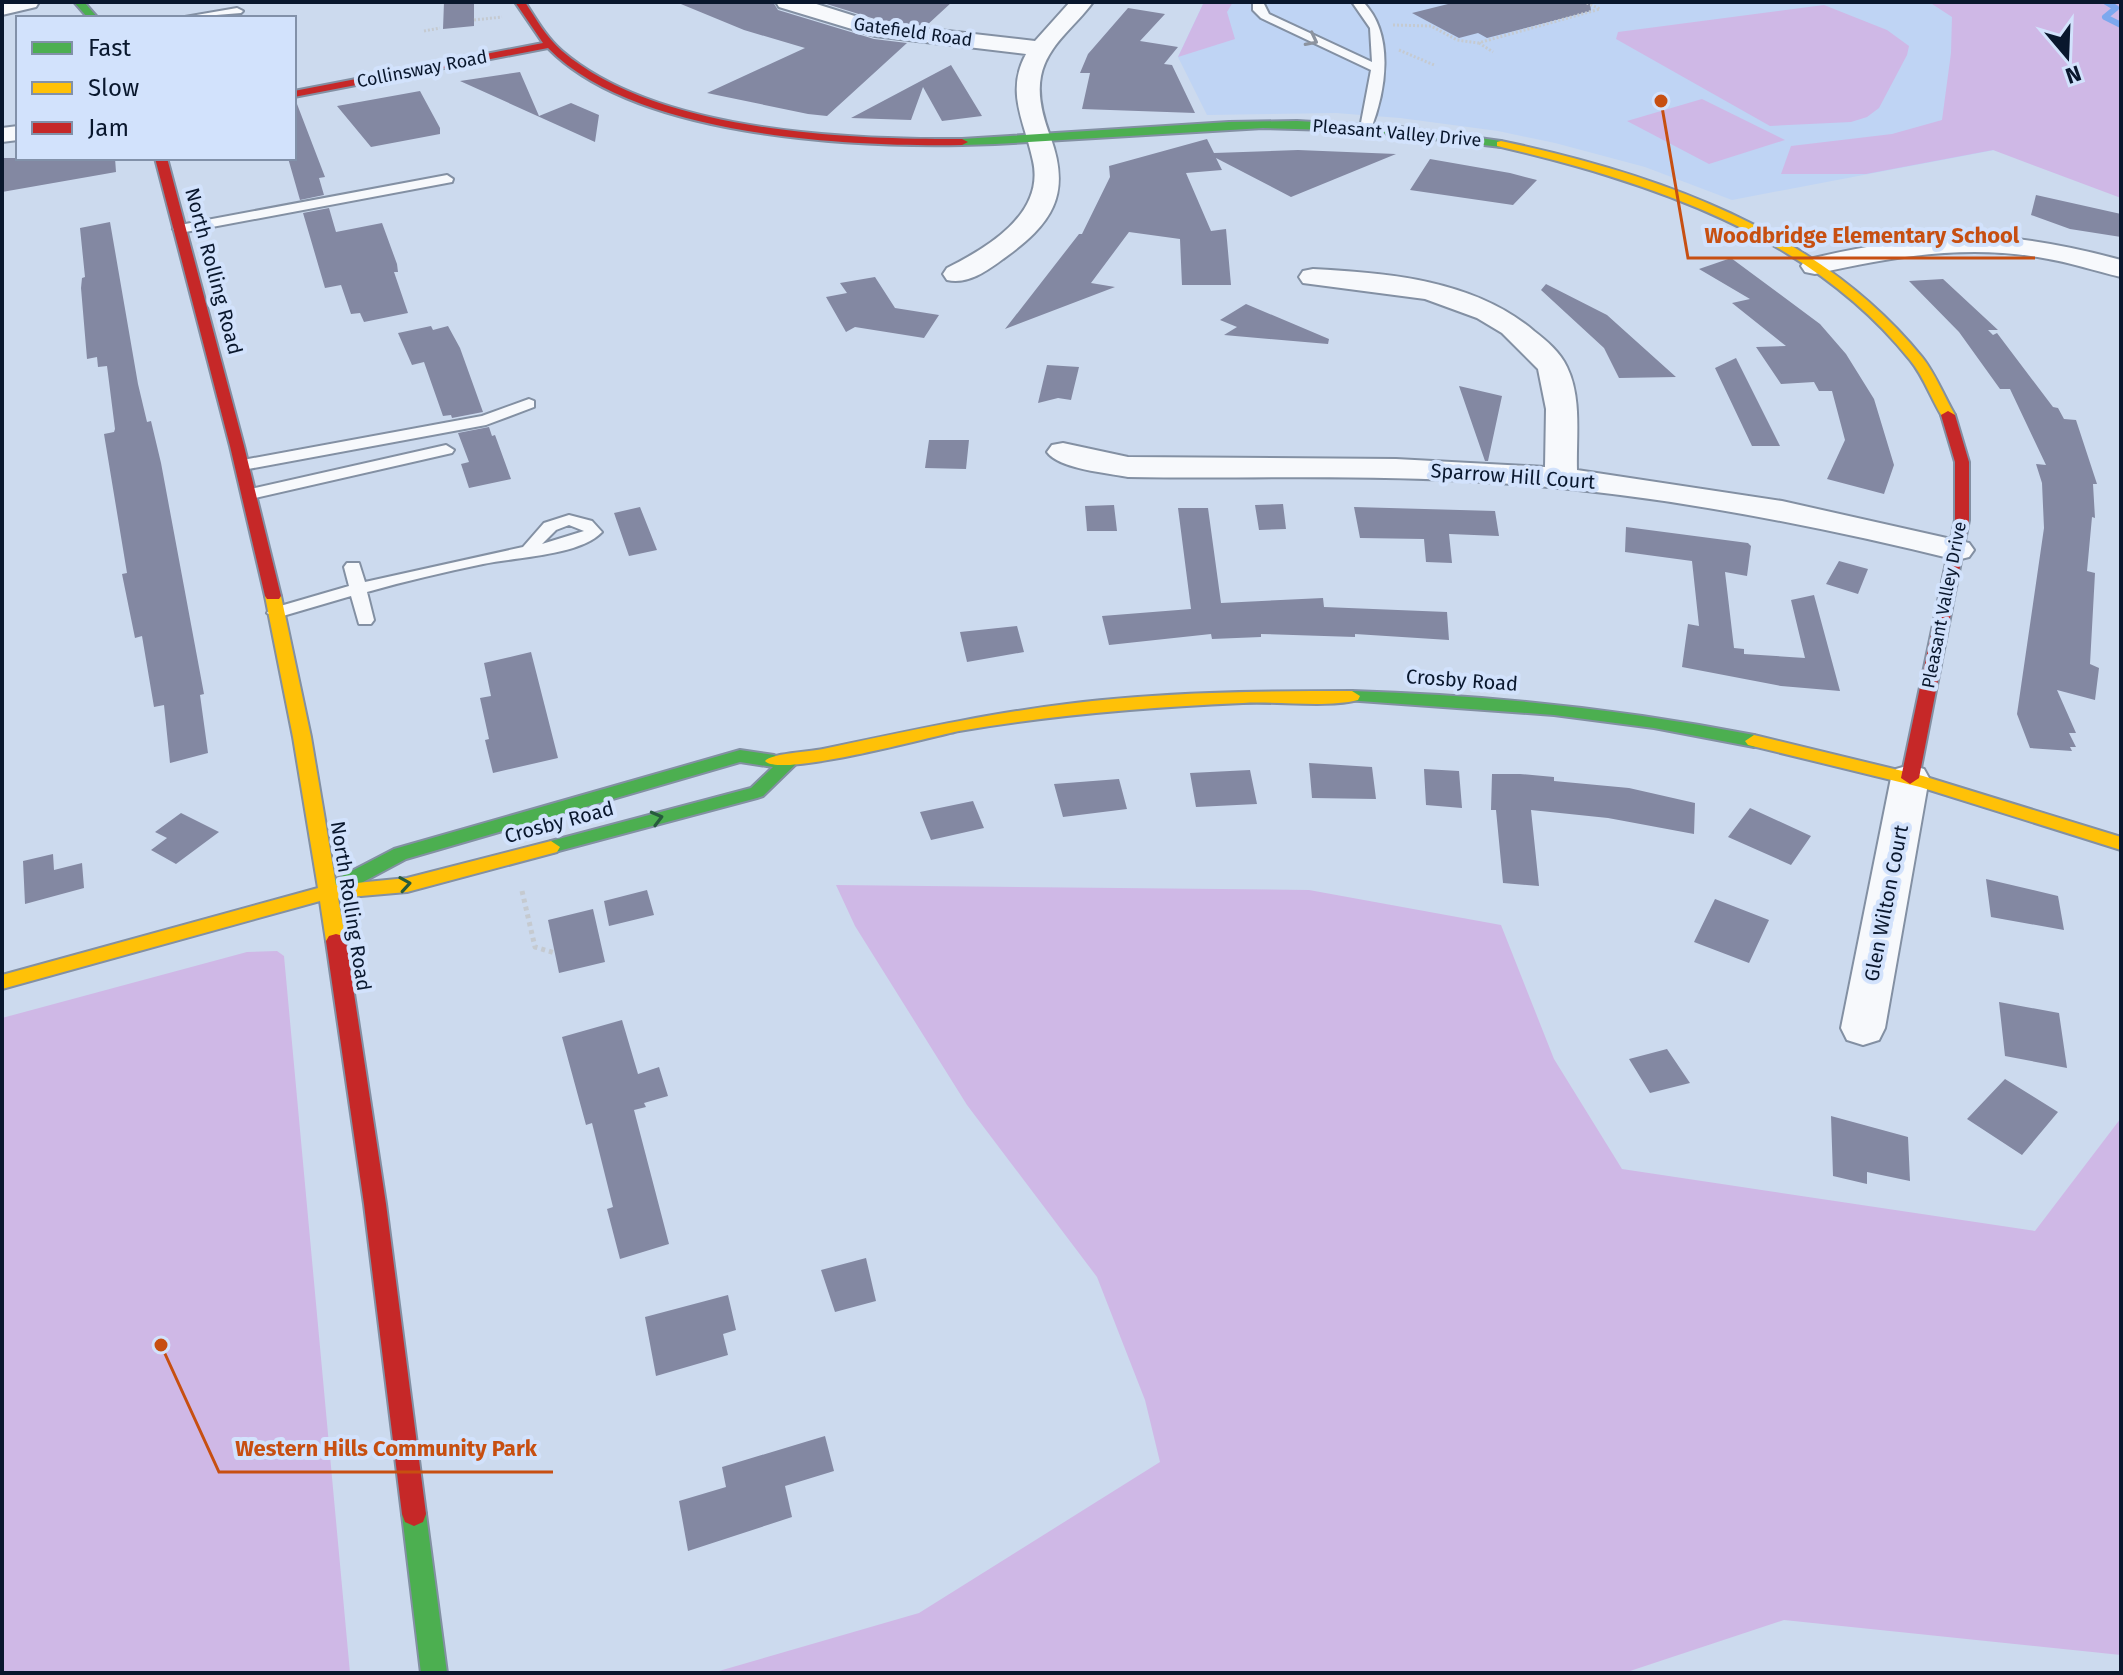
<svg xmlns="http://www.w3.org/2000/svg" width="2123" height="1675" viewBox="0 0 2123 1675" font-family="'Fira Sans',sans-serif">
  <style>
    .built { fill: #bfd4f4 }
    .green { fill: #cfb8e6 }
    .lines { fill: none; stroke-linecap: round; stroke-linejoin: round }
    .stream { stroke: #7ca8ee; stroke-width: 6 }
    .building { fill: #8388a2 }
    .lane-casing { stroke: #8390a3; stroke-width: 4 }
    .street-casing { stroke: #8390a3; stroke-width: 4 }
    .fast-casing { stroke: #8390a3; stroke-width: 4 }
    .slow-casing { stroke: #8390a3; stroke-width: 4 }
    .jam-casing { stroke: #8390a3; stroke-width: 4 }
    .path-far1 { stroke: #c5cad0; stroke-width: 3; stroke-dasharray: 2 2; stroke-linecap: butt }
    .path { stroke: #c5cad0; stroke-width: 5; stroke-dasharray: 4 4; stroke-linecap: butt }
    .lane { fill: #f7f9fc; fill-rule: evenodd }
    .street { fill: #f7f9fc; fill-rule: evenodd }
    .fast { fill: #4caf50; fill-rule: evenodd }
    .slow { fill: #ffc107; fill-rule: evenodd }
    .jam { fill: #c62828; fill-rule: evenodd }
    .oneway { stroke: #8c939f }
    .oneway2 { stroke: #275b3d }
    .labels { text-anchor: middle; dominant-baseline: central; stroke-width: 8; stroke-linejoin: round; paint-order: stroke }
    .far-street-label { font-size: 18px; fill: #09172d; stroke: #d2e2fc }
    .street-label { font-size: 20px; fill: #09172d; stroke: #d2e2fc }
    .leader { fill: none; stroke: #c74f11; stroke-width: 3 }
    .callout-dot { fill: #c74f11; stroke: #d2e2fc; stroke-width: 3 }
    .callout-label { font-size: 22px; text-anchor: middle; font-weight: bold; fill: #c74f11; stroke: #d2e2fc; stroke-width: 8; stroke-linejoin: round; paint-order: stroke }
  </style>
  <rect width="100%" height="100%" fill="#ccdaee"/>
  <!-- built -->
  <path class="built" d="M1204 2H2032L2121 126 1732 200 1645 167 1555 143 1498 131 1400 118 1336 113 1207 115 1178 57Z"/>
  <!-- green -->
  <path class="green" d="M1204 2H1233L1227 12 1235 39 1178 57Z
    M1929 2H2121V198L1993 150 1866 174H1781L1791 146 1892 134 1942 120 1951 53 1952 17Z
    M1824 5 1887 30 1909 46 1907 55 1879 108 1867 117 1851 122 1770 126 1616 39 1618 32Z
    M1702 99 1785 140 1709 164 1627 121Z
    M836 885 1309 890 1501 925 1554 1059 1622 1169 2035 1231 2121 1118V1655L1784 1620 1624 1673H712L919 1613 1160 1462 1145 1400 1097 1277 967 1105 855 926Z
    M277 951 284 956 350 1673H2V1018L247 952Z"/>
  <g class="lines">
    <!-- stream -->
    <path class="stream" d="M2106 2 2116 8 2105 17 2121 25"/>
  </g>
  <!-- building -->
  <path class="building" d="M444 2H474V26L443 29Z
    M676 2H773L778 10 874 39 907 43 827 116 808 114 707 93 805 48 744 30Z
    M820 2H952L926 26 878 20Z
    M1456 2H1590L1591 11 1487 38 1478 33 1459 38 1412 13Z
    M1128 8 1165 14 1140 41 1178 47 1164 64 1172 65 1195 113 1082 109 1090 73H1080L1088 54Z
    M951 65 982 116 942 121 923 87 911 120 851 118Z
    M520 72 539 116 571 103 599 115 595 142 460 81Z
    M420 91 440 128V134L371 147 337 106Z
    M297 104 325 177 319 178 324 195 300 200 288 158H294V105Z
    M1207 139 1214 153 1298 150 1396 154 1291 197 1216 158 1222 170 1186 173 1211 231 1226 229 1231 285H1182L1180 239 1129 232 1091 283 1115 287 1005 329 1079 234H1082L1110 177 1109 166Z
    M2 158H115L116 172 2 192Z
    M1430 159 1510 173 1537 180 1513 205 1410 190Z
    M2036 195 2121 214V237L2070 229 2031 215Z
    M329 208 336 232 382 223 397 264 398 272H394L408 313 364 322 360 313 351 314 341 285 325 288 303 213Z
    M110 222 138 384 147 422 151 421 161 463 204 694 200 695 208 753 170 763 164 705 154 707 142 636 135 638 122 574 127 573 104 434 114 432 115 429 107 366 98 367 97 357 87 359 81 288 82 278 85 277 80 228Z
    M1731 258 1820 324 1846 354 1874 399 1894 465 1884 494 1827 479 1845 440 1832 391H1819L1814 382 1781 384 1756 347 1786 346 1732 303 1750 299 1699 269Z
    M875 277 895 308 939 315 924 338 855 327 846 332 826 297 847 293 840 283Z
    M1943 279 1998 330H1988L1993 335 1997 333 2053 407 2058 408 2064 419 2076 420 2097 484H2093L2095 518 2092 517 2087 571 2095 573 2090 664 2099 668 2095 700 2057 690 2076 733H2069L2076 747H2070L2072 751 2030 748 2017 714 2044 528 2042 483 2036 464 2046 465 2010 389H2000L1959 332 1909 281Z
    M1546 284 1607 315 1676 377 1619 378 1604 348 1541 290Z
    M1246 304 1329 339 1328 344 1224 335 1237 327 1220 320Z
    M431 326 433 330 448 326 460 348 483 412 452 418 451 415 443 416 424 362 412 365 398 333Z
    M1736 358 1780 446H1752L1715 368Z
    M1047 365 1079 367 1071 400 1058 398 1038 403Z
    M1459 386 1502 396 1488 461H1485Z
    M489 427 492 436 495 435 511 479 469 488 461 464 469 462 458 433Z
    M929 440H969L966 469 925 468Z
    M1283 504 1286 529 1259 530 1255 505Z
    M1114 505 1117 531H1087L1085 506Z
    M640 507 657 550 629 556 614 513Z
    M1354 507 1495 511 1499 536 1449 534 1452 563 1426 562 1424 539 1360 538Z
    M1178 508H1208L1221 603 1323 598 1324 607 1447 612 1449 640 1355 634V637L1261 634V637L1212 639 1211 634 1109 645 1102 616 1191 609Z
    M1626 527 1748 543 1751 546 1747 576 1725 572 1734 648 1744 649V654L1805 658 1791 600 1814 595 1840 691 1781 686 1682 667 1688 624 1699 626 1692 561 1625 552Z
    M1839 561 1868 569 1858 594 1826 584Z
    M1017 626 1024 652 967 662 960 632Z
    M531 652 558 758 493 773 485 740 489 739 480 698 491 696 484 663Z
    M1309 763 1372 767 1376 799 1312 798Z
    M1424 769 1459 771 1462 808 1426 805Z
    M1250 770 1257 804 1196 807 1190 773Z
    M1492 774H1520L1554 777V781L1629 788 1695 803 1694 834 1608 818 1531 810 1539 886 1503 883 1496 810H1491Z
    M1119 779 1127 809 1063 817 1054 784Z
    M973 801 984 828 931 840 920 812Z
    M1750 808 1811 836 1791 865 1728 837Z
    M181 813 219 832 176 864 151 850 167 838 155 832Z
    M53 854 54 870 82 863 84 888 25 904 23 861Z
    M1986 879 2058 896 2064 930 1991 917Z
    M647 890 654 915 609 926 604 901Z
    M1715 899 1769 920 1749 963 1694 942Z
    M593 909 605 962 559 973 548 920Z
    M1999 1002 2059 1013 2067 1068 2005 1056Z
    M622 1020 638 1074 659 1067 668 1096 644 1103 646 1107 634 1110 669 1244 620 1259 607 1209 613 1207 592 1123 586 1125 562 1037Z
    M1667 1049 1690 1083 1650 1093 1629 1059Z
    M2005 1079 2058 1112 2022 1155 1967 1119Z
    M1831 1116 1908 1137 1910 1181 1867 1172V1184L1833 1176Z
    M866 1258 876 1301 835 1312 821 1270Z
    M728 1295 736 1330 723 1334 728 1355 656 1376 645 1317Z
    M825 1436 834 1471 785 1486 792 1517 688 1551 679 1501 726 1487 722 1467Z"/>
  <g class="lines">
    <!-- lane casing -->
    <g class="lane-casing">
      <path id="lane" d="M1253 2H1263L1269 14 1372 62 1370 28 1352 2H1363C1395 34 1386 92 1370 131L1360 128 1371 70 1261 18 1253 10Z
        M237 8 243 11 241 13 179 18Z
        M447 175 453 179 452 182 180 233 173 229 180 225Z
        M529 399 534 401V407L486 425 243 470 235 465 243 460 482 416Z
        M446 445 454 450 452 453 251 499 243 494 251 489Z
        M569 515 592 521 602 532C579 556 515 557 483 564 444 572 406 581 367 592L374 620 371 624H359L351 596 276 618 267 613 270 609 349 586 344 567 347 563H359L365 582 523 547 544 523ZM569 525 584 531 542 544 556 530Z"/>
    </g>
    <!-- street casing -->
    <g class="street-casing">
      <path id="street" d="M2 2H39L36 7 2 15Z
        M776 2H810L877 23 1035 41 1070 2H1093C1075 27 1047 45 1041 76 1037 96 1043 117 1050 136 1072 195 1052 224 1003 259 987 271 967 285 947 280L943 274 947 268C987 248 1045 214 1033 161 1025 122 1005 93 1026 54L875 36 779 7Z
        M18 126V140L2 142V128Z
        M1968 235C2021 237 2070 246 2121 260V277C2095 271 2069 262 2043 258 1966 244 1890 257 1815 274L1805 272 1801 266 1805 260C1859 247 1913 238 1968 235Z
        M1313 269C1389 273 1474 280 1534 331 1547 341 1560 352 1567 367 1582 398 1576 437 1577 470L1782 501 1969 543 1974 550 1969 557 1957 560C1802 522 1645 492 1485 482 1367 474 1247 479 1128 477 1108 473 1059 469 1047 452L1052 445 1063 443 1128 457 1396 459 1545 467 1546 409 1538 369 1502 333 1477 318 1425 299 1303 283 1299 277 1303 271Z
        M1910 765 1924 769 1929 778 1885 1028 1879 1040 1863 1045 1847 1040 1841 1028 1891 778 1896 769Z"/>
    </g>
    <!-- fast casing -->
    <g class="fast-casing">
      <path id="fast" d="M74 2H84L98 18H88Z
        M1297 121 1399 127 1501 141 1507 144 1501 147 1365 131 1263 128 995 144 962 145 956 142 962 139 1229 122Z
        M1352 691C1488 695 1621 709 1754 735L1763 741 1754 747 1654 728 1554 715 1346 700 1344 696Z
        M740 750 774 755 782 759 789 756 798 762 763 796 757 798 551 853 542 847 551 841 751 788 773 767 740 762 406 859 335 897H321L319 892 321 887 394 849Z
        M414 1502 423 1506 426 1514 447 1673H421L402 1514 405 1506Z"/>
    </g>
    <!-- slow casing -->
    <g class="slow-casing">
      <path id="slow" d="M1501 141C1655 173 1819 230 1922 357 1935 373 1944 396 1955 415L1948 419 1943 418C1931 399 1924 377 1910 360 1808 233 1649 182 1497 146V142Z
        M273 591 281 596 311 737 336 885 407 878 551 841 560 847 557 852 407 892 338 898 346 941 343 946H329L326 941 320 901 2 989V975L318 888 293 737 265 596Z
        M1352 691 1360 696 1358 700C1328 708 1276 701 1243 703 1148 707 1053 715 959 731 930 737 780 778 765 761 772 753 809 752 823 749 904 732 985 714 1067 704 1161 692 1258 691 1352 691Z
        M1754 735 1923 776 2121 837V850L1920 787 1748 745 1745 741Z"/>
    </g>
    <!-- jam casing -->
    <g class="jam-casing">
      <path id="jam" d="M515 2H525C536 19 546 37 562 51 655 131 844 140 962 139L968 142 962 145C845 147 634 136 548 48L294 97V91L543 43Z
        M155 158H167L244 446 281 596 279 599H267L265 596 230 446Z
        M1948 411 1955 415 1969 462V520L1919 778 1910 784 1901 778 1955 520V462L1941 415Z
        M336 934 343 936 346 941 386 1204 426 1514 423 1522 414 1526 405 1522 402 1514 364 1204 326 941 329 936Z"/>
    </g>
    <!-- path-far1 -->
    <path class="path-far1" d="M474 20 502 17
      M1393 25 1431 26 1457 40 1478 43 1600 9 1585 2
      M424 31 440 28
      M1479 43 1493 52
      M1399 50 1434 65"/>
    <!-- path -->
    <path class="path" d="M522 891 535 947 555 953"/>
    <!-- lane -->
    <use href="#lane" class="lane"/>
    <!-- street -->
    <use href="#street" class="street"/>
    <!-- fast -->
    <use href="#fast" class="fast"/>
    <!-- slow -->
    <use href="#slow" class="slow"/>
    <!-- jam -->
    <use href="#jam" class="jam"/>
  </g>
  <!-- one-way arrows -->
  <defs><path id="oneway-chevron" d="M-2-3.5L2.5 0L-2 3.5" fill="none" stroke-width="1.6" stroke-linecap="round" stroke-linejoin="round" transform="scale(2)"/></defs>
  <use class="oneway" href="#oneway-chevron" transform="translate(1312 40) rotate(27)"/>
  <g class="oneway2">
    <use href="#oneway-chevron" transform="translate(657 818) rotate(-15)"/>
    <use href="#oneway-chevron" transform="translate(405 884) rotate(-9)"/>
  </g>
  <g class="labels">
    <!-- far-street labels -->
    <g class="far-street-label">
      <text transform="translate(913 32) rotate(8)">Gatefield Road</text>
      <text transform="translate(422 69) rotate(-11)">Collinsway Road</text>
      <text transform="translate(1397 133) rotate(5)">Pleasant Valley Drive</text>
      <text transform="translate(1944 605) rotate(-79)">Pleasant Valley Drive</text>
    </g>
    <!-- street labels -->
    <g class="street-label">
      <text transform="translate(214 271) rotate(75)">North Rolling Road</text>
      <text transform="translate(1513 476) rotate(4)">Sparrow Hill Court</text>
      <text transform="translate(1462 680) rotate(4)">Crosby Road</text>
      <text transform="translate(559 822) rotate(-15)">Crosby Road</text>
      <text transform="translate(1886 903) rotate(-79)">Glen Wilton Court</text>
      <text transform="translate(351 906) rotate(81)">North Rolling Road</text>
    </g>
  </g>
  <!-- callouts -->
  <path class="leader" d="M1661 101L1688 258H2035M161 1345L219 1472H553"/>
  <g class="callout-dot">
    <circle cx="1661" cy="101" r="8"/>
    <circle cx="161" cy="1345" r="8"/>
  </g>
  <g class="callout-label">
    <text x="1862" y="243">Woodbridge Elementary School</text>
    <text x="386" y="1456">Western Hills Community Park</text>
  </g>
  <!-- border -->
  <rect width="2123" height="1675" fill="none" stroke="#09172d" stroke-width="8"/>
  <!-- legend -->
  <rect x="16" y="16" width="280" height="144" fill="#d2e2fc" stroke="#8291a9" stroke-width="2"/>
  <rect x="32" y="42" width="40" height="12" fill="#4caf50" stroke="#8291a9" stroke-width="2"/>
  <text x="88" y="56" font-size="24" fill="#09172d">Fast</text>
  <rect x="32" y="82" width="40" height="12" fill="#ffc107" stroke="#8291a9" stroke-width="2"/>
  <text x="88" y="96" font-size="24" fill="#09172d">Slow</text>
  <rect x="32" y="122" width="40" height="12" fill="#c62828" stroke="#8291a9" stroke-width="2"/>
  <text x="88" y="136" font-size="24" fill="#09172d">Jam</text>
  <!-- north arrow -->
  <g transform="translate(2067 56) rotate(161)" stroke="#d2e2fc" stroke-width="6" paint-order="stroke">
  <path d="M0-6L14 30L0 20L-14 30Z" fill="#09172d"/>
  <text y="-12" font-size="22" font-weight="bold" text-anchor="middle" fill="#09172d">N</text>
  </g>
</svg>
